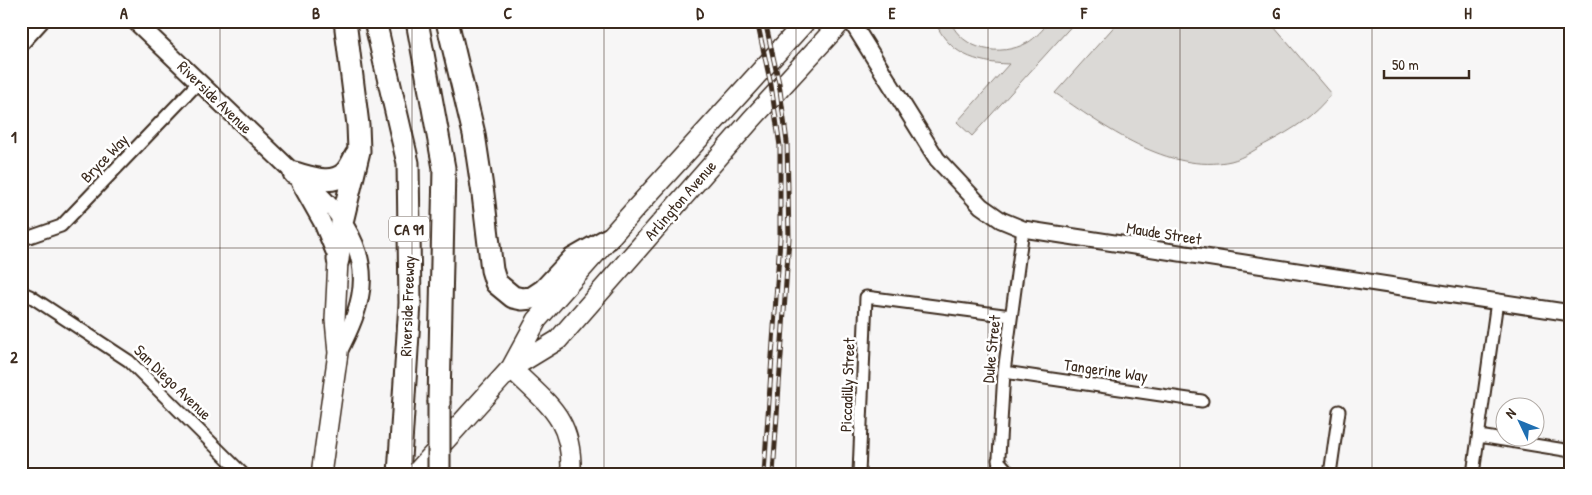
<svg xmlns="http://www.w3.org/2000/svg" width="1592" height="495" viewBox="0 0 1592 495" font-family="'Patrick Hand',sans-serif">
  <style>
    .green { fill: #dbd9d6; stroke: #8b827a }
    .lines { fill: none; stroke-linecap: round; stroke-linejoin: round }
    .minor-casing { stroke: #3b2a1e; stroke-width: 15 }
    .tertiary-casing { stroke: #3b2a1e; stroke-width: 19 }
    .secondary-casing { stroke: #3b2a1e; stroke-width: 20 }
    .primary-casing { stroke: #3b2a1e; stroke-width: 22 }
    .motorway-casing { stroke: #3b2a1e; stroke-width: 25 }
    .minor { stroke: #fff; stroke-width: 11 }
    .tertiary { stroke: #fff; stroke-width: 15 }
    .secondary { stroke: #fff; stroke-width: 16 }
    .primary { stroke: #fff; stroke-width: 19 }
    .motorway { stroke: #fff; stroke-width: 21 }
    .rail-casing { stroke: #3b2a1e; stroke-width: 5 }
    .rail { stroke: #fff; stroke-width: 3; stroke-dasharray: 9; stroke-linecap: butt }
    .motorway-bridge-casing { stroke: #3b2a1e; stroke-width: 25; stroke-linecap: butt }
    .motorway-bridge { stroke: #fff; stroke-width: 21 }
    .grid { fill: none; stroke: #3b2a1e; stroke-width: 1; stroke-opacity: 0.55 }
    .labels { text-anchor: middle; dominant-baseline: central; stroke-width: 5; stroke-linejoin: round; paint-order: stroke }
    .shield { fill: #fff; stroke: #766a62; stroke-width: 1 }
    .shield-label { font-size: 15px; font-weight: bold; fill: #3b2a1e }
    .street-label { font-size: 16px; fill: #3b2a1e; stroke: #fff }
    .neatline { fill: none; stroke: #3b2a1e; stroke-width: 2 }
    .grid-label { font-size: 16px; text-anchor: middle; font-weight: bold; fill: #3b2a1e }
  </style>
  <rect width="100%" height="100%" fill="#f7f6f6"/>
  <filter id="ink" filterUnits="userSpaceOnUse"><feTurbulence type="fractalNoise" baseFrequency=".02" numOctaves="2"/><feDisplacementMap in="SourceGraphic" scale="10" xChannelSelector="R" yChannelSelector="G"/><feConvolveMatrix kernelMatrix="1 2 1 2 8 2 1 2 1" color-interpolation-filters="sRGB"/></filter>
  <g filter="url(#ink)">
    <!-- green -->
    <path class="green" d="M935 21H950C963 51 1000 57 1027 43 1036 38 1043 29 1050 21H1076L972 136 957 122 1009 64C976 63 948 54 935 21Z
      M1119 21H1269L1331 94C1314 116 1294 129 1269 142 1257 148 1244 158 1231 161 1169 175 1103 126 1055 93Z"/>
    <g class="lines">
      <!-- minor casing -->
      <g class="minor-casing">
        <path id="minor" d="M21 240 61 226 199 82
          M21 292 30 296 129 361 243 474
          M1004 372 1202 401
          M1479 436 1571 451
          M998 460 1010 474
          M859 474 866 297 1011 316
          M998 474 1004 372 1023 229
          M1330 474 1339 411
          M1473 474 1497 301"/>
      </g>
      <!-- tertiary casing -->
      <g class="tertiary-casing">
        <path id="tertiary" d="M851 21 937 159 981 206 1001 220 1023 229 1571 313
          M21 43 41 21"/>
      </g>
      <!-- secondary casing -->
      <g class="secondary-casing">
        <path id="secondary" d="M135 21 294 173C332 201 371 245 360 297 356 317 347 335 338 353
          M300 183 322 222 338 260"/>
      </g>
      <!-- primary casing -->
      <g class="primary-casing">
        <path id="primary" d="M511 368C547 404 573 417 571 474
          M512 368 558 340 751 120 842 21
          M323 474 322 467 338 353 335 320 338 260
          M415 474 511 368 537 320 636 208 806 21"/>
      </g>
      <!-- motorway casing -->
      <g class="motorway-casing">
        <path id="motorway" d="M375 21 408 163 410 303 399 474
          M417 21 444 168 439 401
          M447 21 474 134 483 194 492 270 496 283 513 297 522 299 532 298 544 290 573 259 608 239
          M294 173C310 177 331 186 345 173 350 168 353 161 356 155
          M338 260 342 222 359 151 358 125 345 21"/>
      </g>
      <!-- minor -->
      <use href="#minor" class="minor"/>
      <!-- tertiary -->
      <use href="#tertiary" class="tertiary"/>
      <!-- secondary -->
      <use href="#secondary" class="secondary"/>
      <!-- primary -->
      <use href="#primary" class="primary"/>
      <!-- motorway -->
      <use href="#motorway" class="motorway"/>
      <!-- rail casing -->
      <g class="rail-casing">
        <path id="rail" d="M757 21 771 85 780 146V239L764 474
          M765 21 779 83 787 142 789 238 773 474"/>
      </g>
      <!-- rail -->
      <use href="#rail" class="rail"/>
      <!-- motorway-bridge casing -->
      <g class="motorway-bridge-casing">
        <path id="motorway-bridge" d="M439 474V401"/>
      </g>
      <!-- motorway-bridge -->
      <use href="#motorway-bridge" class="motorway-bridge"/>
    </g>
  </g>
  <!-- grid -->
  <path class="grid" d="M220 21V474M412 21V474M604 21V474M796 21V474M988 21V474M1180 21V474M1372 21V474M21 248H1571"/>
  <g class="labels">
    <!-- shield labels -->
    <rect class="shield" x="389" y="216.5" width="40" height="25" rx="4"/>
    <g class="shield-label">
      <text x="409" y="229">CA 91</text>
    </g>
    <!-- street labels -->
    <g class="street-label">
      <text transform="translate(215 97) rotate(44)">Riverside Avenue</text>
      <text transform="translate(104 158) rotate(-46)">Bryce Way</text>
      <text transform="translate(680 200) rotate(-49)">Arlington Avenue</text>
      <text transform="translate(1164 233) rotate(9)">Maude Street</text>
      <text transform="translate(407 306) rotate(-88)">Riverside Freeway</text>
      <text transform="translate(991 349) rotate(-84)">Duke Street</text>
      <text transform="translate(1106 370) rotate(8)">Tangerine Way</text>
      <text transform="translate(173 382) rotate(44)">San Diego Avenue</text>
      <text transform="translate(847 385) rotate(-88)">Piccadilly Street</text>
    </g>
  </g>
  <!-- margin -->
  <rect width="1592" height="495" fill="none" stroke="#fff" stroke-width="55"/>
  <!-- north arrow -->
  <g transform="translate(1520 422) rotate(313)"><circle r="24" fill="#ffffff" stroke="#b1aaa5"/>
  <path d="M0-4L9 19L0 12L-9 19Z" fill="#1f6fb2"/>
  <text y="-8" font-size="14" font-weight="bold" text-anchor="middle" fill="#3b2a1e">N</text>
  </g>
  <!-- scale -->
  <path d="M1384 70v8h85v-8" fill="none" stroke="#3b2a1e" stroke-width="2.5"/>
  <text x="1392" y="70" font-size="15" fill="#3b2a1e" stroke="#ffffff" stroke-width="4" paint-order="stroke">50 m</text>
  <rect x="28" y="28" width="1536" height="440" class="neatline"/>
  <g class="grid-label">
    <text x="124" y="19">A</text>
    <text x="316" y="19">B</text>
    <text x="508" y="19">C</text>
    <text x="700" y="19">D</text>
    <text x="892" y="19">E</text>
    <text x="1084" y="19">F</text>
    <text x="1276" y="19">G</text>
    <text x="1468" y="19">H</text>
    <text x="14" y="143">1</text>
    <text x="14" y="363">2</text>
  </g>
</svg>
